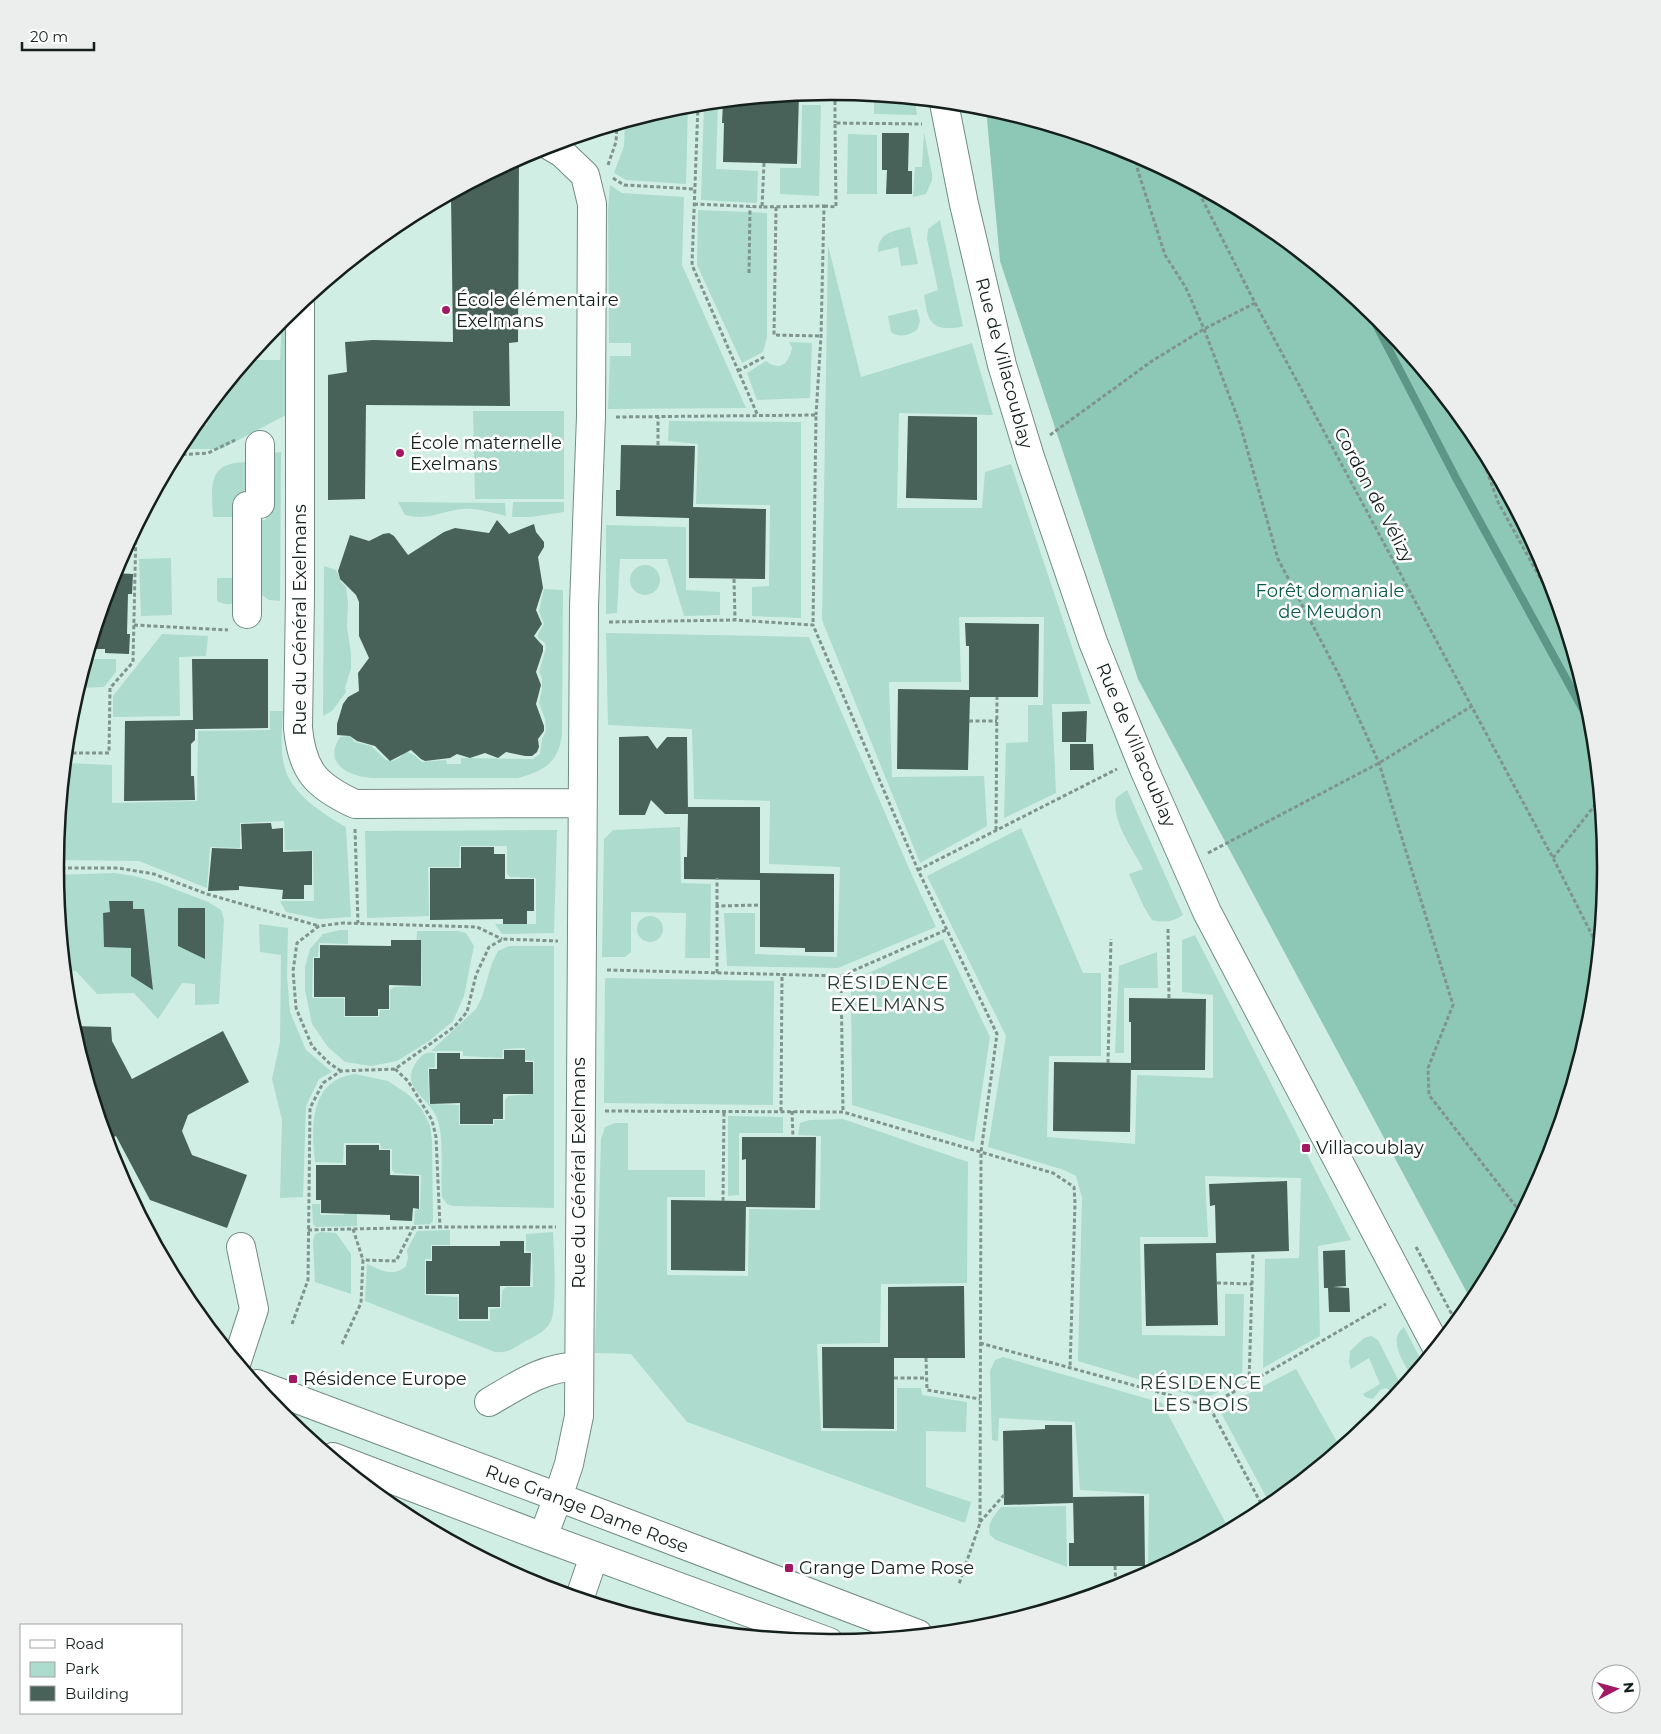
<svg xmlns="http://www.w3.org/2000/svg" width="1661" height="1734" viewBox="0 0 1661 1734" font-family="Montserrat,sans-serif">
  <style>
    .green { fill: #addbcd }
    .forest { fill: #8dc7b6 }
    .lines { fill: none; stroke-linecap: round; stroke-linejoin: round }
    .stream { stroke: #5d9686; stroke-width: 8 }
    .building { fill: #48625a }
    .minor-casing { stroke: #718c84; stroke-width: 30 }
    .path { stroke: #7f948e; stroke-width: 3; stroke-dasharray: 4 2.5; stroke-linecap: butt }
    .minor { stroke: #fff; stroke-width: 28 }
    .poi-dot { fill: #a21963; stroke: #fff; stroke-width: 2 }
    .labels { text-anchor: middle; dominant-baseline: central; stroke-width: 5; stroke-linejoin: round; paint-order: stroke }
    .poi-label { font-size: 18px; fill: #15201c; stroke: #fff; text-anchor: start }
    .street-label { font-size: 18px; fill: #15201c; stroke: #fff }
    .park-label { font-size: 18px; fill: #0a5a4a; stroke: #fff }
    .neighbourhood-label { font-size: 19px; letter-spacing: 1px; fill: #263e37; stroke: #fff }
    .rim { fill: none; stroke: #15201c; stroke-width: 2.5 }
  </style>
  <rect width="100%" height="100%" fill="#d1eee5"/>
  <!-- green -->
  <path class="green" d="M874 96 915 100 917 115 874 114Z
    M718 103 716 169 758 171 757 203 701 200 704 104Z
    M688 105 686 184 626 180 614 173 624 146 625 123 679 106Z
    M802 105H821L819 196 780 194V168H801Z
    M924 132 932 174V180L926 194 913 197 915 167H922Z
    M848 134 877 135V194H847Z
    M610 185 622 193 684 197 682 265 746 408 608 409 610 356H631V343H609L608 210Z
    M698 210 767 213V337L763 352 742 363 697 265Z
    M940 220 963 326C958 328 953 328 947 328 927 328 927 311 924 295L938 290 927 239 928 229Z
    M910 227 918 264 901 266 898 247 878 252C878 232 894 231 910 227Z
    M828 245 861 377 972 343 993 415 899 413 897 508H982L985 472 1011 464 1091 704H1052L1056 793 1004 818 1006 743 1028 742V705H1043L1044 617H959L961 682H889L892 777 984 776 987 826 920 863 822 620Z
    M917 309 920 321 917 330C908 336 900 338 891 332L888 316Z
    M282 319 287 320 286 415 221 449H179L186 436 194 425H207V410L248 360H280Z
    M789 342 812 343 810 398 757 400 747 373 766 361C781 372 789 363 792 348Z
    M473 411H564V499H475Z
    M669 421 801 422V618L752 616V587L769 586 770 505 696 504 698 444 668 441Z
    M281 452 280 601 269 600 259 593 249 520H266V492L272 453Z
    M252 462 243 517H213C211 481 208 461 252 462Z
    M398 502 505 503 506 516C492 513 478 508 463 509 440 511 430 521 405 515Z
    M513 502H564V512L531 517H512Z
    M606 525 686 527V590L720 592V615L684 616 667 559H620L617 613 606 614Z
    M171 558 172 615 141 616 139 559Z
    M630 580a15 15 0 1 1 30 0a15 15 0 1 1-30 0Z
    M324 566 336 570 341 582 346 587 348 603 347 627 351 654V668L345 688 346 692 332 711 323 716Z
    M217 578H241L237 602C229 605 225 605 217 601Z
    M544 589 563 590 562 735C558 763 544 771 518 778H373C350 777 322 764 340 737L350 736 355 742 371 746 386 760 393 761 401 757 403 750 414 755 422 762 446 760 447 764H461V758L533 759 540 754 542 739 546 731 545 719 539 703 542 689V678L539 672 546 648 545 643 538 638V634L544 624 539 611Z
    M606 633 809 637 911 873 936 927 838 968 727 966 724 913H755V954L837 957 840 867 769 864 770 801 694 799 692 729 608 725Z
    M162 634 208 636 206 656 179 657 180 716 113 717V696Z
    M87 659H116V672L104 687 78 688Z
    M270 711H283C282 729 280 747 284 765 290 793 323 814 346 827L351 917 320 919 286 912 280 901H314L313 851 285 850 284 821 240 823V848L210 847 207 888 139 861 56 860 65 763 112 765V803L197 801 198 731 270 730Z
    M1127 790 1183 915C1173 922 1164 923 1152 920L1144 907 1129 874 1143 869C1133 849 1111 821 1116 798Z
    M680 827 681 883 711 884 710 958H685L686 913 631 912V952L625 957H602L604 839 613 830Z
    M1021 828 1083 973H1101V1056H1049L1047 1137 1135 1144 1137 1075 1213 1078V995L1182 992V940L1195 935 1351 1240 1318 1246 1320 1336 1263 1368 1265 1259 1299 1258 1301 1178 1205 1176 1208 1237H1140L1142 1335 1225 1336V1294H1244L1242 1380 1204 1399 1078 1361 1082 1198 1076 1176 1064 1170 988 1147 1006 1036 927 876Z
    M557 830 554 933 502 934 495 924H536V878L510 877 507 873V846H460L459 867H428L429 916 367 918 365 831Z
    M114 873 134 876 159 883 208 902 221 910 224 920 219 1004 195 1005V984L182 983 158 1019 134 993 97 994 76 971 65 970 56 875Z
    M637 929a13 13 0 1 1 26 0a13 13 0 1 1-26 0Z
    M259 924 288 928 287 976 290 1012 306 1050 332 1072 319 1079 306 1106 303 1197 280 1198 282 1120 272 1079 280 1042 281 955 260 952Z
    M340 930H348V944L319 943 318 957H313L312 998H344V1017H379L380 1010H390V990L394 987 422 986 421 950 416 949 417 931H458L466 933 474 946 464 996 453 1021 429 1041 397 1061 371 1066 345 1062 328 1047 312 1024 305 990V967L310 949 323 934Z
    M943 939 990 1037 974 1142 852 1105 851 981Z
    M509 946H554V1208L453 1206 447 1204 442 1197C440 1175 445 1134 436 1116 431 1104 411 1090 411 1078 410 1070 419 1055 427 1053 430 1052 432 1053 435 1053V1067L428 1068 429 1104 459 1105V1125H494V1120H505V1100L508 1096 533 1094 534 1061 525 1060V1048L503 1049 502 1058 463 1056V1051H431L476 1009 482 997 492 963 498 951Z
    M1157 952 1158 988H1124V1053H1115L1119 966Z
    M605 978 774 981 773 1105 604 1103Z
    M355 1074 388 1081 409 1095 421 1108 430 1125 432 1140 433 1221 430 1224 414 1225 415 1210 420 1209 421 1175 395 1173 392 1170V1149H381L380 1143H344L343 1163 315 1162C312 1134 309 1092 340 1078 344 1076 350 1075 355 1074Z
    M728 1116 783 1117V1133H739V1195L728 1196Z
    M843 1119 968 1162 967 1283 881 1284 880 1343 817 1344 821 1431H897V1388H921L922 1395 967 1402 966 1432 926 1431V1487L971 1502 965 1523 687 1422 631 1354 595 1353 601 1139 605 1127 615 1123H628V1170H705V1197H667V1275L748 1276 749 1209 820 1210 821 1136 798 1135 800 1123 810 1120Z
    M312 1204H320V1215H344V1208H357V1226L316 1227 313 1224Z
    M450 1230V1245H431V1259H425V1295L458 1297V1321H490V1309L501 1308 502 1291 506 1287H533L532 1252 526 1251V1234L553 1232C554 1250 557 1308 551 1321 546 1332 533 1337 524 1342 512 1349 509 1353 495 1352L365 1301 367 1264C382 1270 392 1278 406 1266L408 1258 407 1250 417 1231Z
    M321 1232 336 1233 351 1254V1294L315 1282 313 1241 315 1234Z
    M1404 1327 1422 1362 1411 1376C1404 1363 1387 1339 1404 1327Z
    M1371 1336 1378 1340 1402 1387 1396 1394 1386 1388 1380 1390 1373 1399 1365 1397 1363 1394 1380 1384 1369 1358 1351 1369 1349 1362 1350 1351 1364 1338Z
    M1003 1357 1162 1403 1229 1529 1148 1572 1149 1494 1080 1490 1075 1422 999 1418 998 1441 992 1440 990 1371 995 1360Z
    M1296 1369 1340 1447 1270 1504 1219 1409Z
    M1066 1506 1067 1567 996 1540 990 1535C987 1523 994 1516 1001 1507Z"/>
  <!-- forest -->
  <path class="forest" d="M986 108 1128 151 1262 222 1379 319 1475 436 1547 570 1591 716 1606 867 1591 1019 1547 1164 1472 1302 1138 679 1000 261Z"/>
  <g class="lines">
    <!-- stream -->
    <path class="stream" d="M1369 311 1457 480 1592 726"/>
  </g>
  <!-- building -->
  <path class="building" d="M799 95 797 164 723 162 724 123H722L723 102Z
    M882 133H909L908 171H912V194H886L887 170H882Z
    M519 158 518 342 509 343 510 406 366 405 365 499 328 500V375L347 372 345 342 373 340 453 342 451 195Z
    M908 416 977 417V500L906 498Z
    M621 445 695 446 693 507 766 509 765 579 689 578V518L616 516V490H620Z
    M497 520 509 534 534 524 536 532 544 542V547L538 557 543 588 536 610 542 624 534 636 543 646V651L536 672 541 685 536 704 544 726V731L538 739 539 747 537 752 532 756H525L506 752 498 758 485 753 470 758 457 754 450 758 425 761 421 759 411 750 390 761 375 746 357 741 350 736 337 735V724L343 704 348 697 359 691 358 673 369 658 359 636V602L356 595 340 579 338 571 350 535 369 541 383 534 389 533 394 536 408 555 444 532 455 528 489 533Z
    M113 573 133 574 132 594H128L127 634H130L129 654 105 653V649H90Z
    M965 623 1039 624 1038 697H970L968 770 897 769 898 689 969 690V646H966Z
    M192 659H268V728L195 729V740L191 744V776H194L195 800 124 801 125 721 193 720Z
    M1087 711 1086 742H1062V712Z
    M648 736 657 749 667 737H687L688 812V807H760V873L834 874V952H805V948L760 947V880L684 879V857H687L688 814H665L651 800 645 815H619V737Z
    M1070 744H1093L1094 770H1070Z
    M271 823 272 829 283 828V852L312 851V885H304V899H282L283 890 239 886V890L208 891 212 848 242 849 241 824Z
    M461 847H494V854H505V879H534V911H527V924H503V919L430 920V868H461Z
    M109 901H133V909H144L153 990 131 976V948L104 947 103 913 110 912Z
    M178 908H205V959L178 946Z
    M391 940H421V986L389 985V1009H378V1016H345V997H314V958H320V945L391 946Z
    M1129 998 1206 999 1205 1070H1131V1022H1129Z
    M72 1026 111 1027 112 1041 132 1079 223 1031 249 1082 188 1115 182 1131 192 1155 247 1175 227 1228 150 1200 116 1136 107 1141Z
    M504 1050H525V1062H533V1094H503V1119H493V1124H460V1103L430 1104 429 1069H437V1053H460V1059H504Z
    M1054 1062 1131 1063 1130 1132 1053 1131Z
    M742 1137H816L815 1208 746 1207V1159L742 1160Z
    M346 1145H379V1150H390V1175L419 1176V1209L413 1208 412 1221 390 1220V1215L321 1213V1200H316V1165H346Z
    M1287 1181 1289 1251 1216 1253 1218 1325 1146 1326 1144 1244 1216 1243 1215 1205 1210 1206 1209 1184Z
    M671 1200 746 1201 745 1271 671 1270Z
    M500 1241H524V1253H531L530 1286H500V1307H488V1319H459V1294H426V1261H432V1246H500Z
    M1345 1250 1346 1286 1333 1287 1349 1288 1350 1312H1329L1328 1288H1324L1323 1251Z
    M964 1286 965 1358H894V1429L823 1428 822 1347H888V1287Z
    M1045 1425H1072L1073 1503 1004 1505 1003 1431 1045 1429Z
    M1144 1496 1145 1566H1069V1543H1074L1073 1497Z"/>
  <g class="lines">
    <!-- minor casing -->
    <g class="minor-casing">
      <path id="minor" d="M944 103 964 204 1002 365 1030 457 1093 642 1144 769 1207 912 1436 1346
        M300 304V595L298 728C302 771 316 786 355 804L582 803
        M260 445V504
        M247 506V614
        M237 1361 254 1309 241 1247
        M257 1384 558 1497 918 1634
        M489 1402C520 1384 542 1368 578 1366
        M333 1457 543 1537 829 1642
        M543 1537 558 1497 569 1464 579 1416 584 606 591 416 592 204 585 175 562 153 550 146
        M580 1597 594 1556"/>
    </g>
    <!-- path -->
    <path class="path" d="M835 101V123
      M698 105 692 265 758 416
      M1135 155 1138 171 1165 255 1186 288 1204 329 1240 424 1278 559 1340 677 1379 763 1453 1005 1428 1068 1429 1095 1521 1213
      M764 163 762 207 824 206 821 336 816 415
      M608 165 616 142 617 125
      M613 178 624 185 695 189
      M1196 187 1255 303 1553 858 1598 947
      M694 204 762 207
      M824 206 836 207 835 123 922 124
      M776 207 774 335 821 336
      M749 273 750 207
      M738 371 764 357
      M616 417 816 415 813 625
      M1465 423 1475 438 1498 502 1560 614
      M1050 435 1152 361 1204 329 1255 303
      M658 445V417
      M176 455 208 453 235 440
      M734 579 735 620
      M609 622 735 620 813 625 918 870 997 1034 981 1152 980 1523 959 1584
      M134 625 228 630
      M969 721H997
      M66 753H109L110 688 133 662 136 529
      M355 829 358 923
      M996 830 997 697
      M1208 853 1379 763 1472 706
      M1553 858 1599 800
      M55 868H118L154 874 207 894 319 926
      M918 870 1117 769
      M717 906V878
      M1168 929 1169 999
      M607 970 841 976 946 930
      M717 973V906L760 905
      M841 976 843 1112
      M1108 1063 1111 939
      M395 1069 408 1081 432 1120 436 1137 440 1227H556
      M341 1071 329 1063 312 1046 296 1008 293 971 297 943 319 926 343 923 477 927 502 939
      M605 1111 843 1112 1053 1173 1074 1187 1075 1203 1070 1368
      M781 1111 782 974
      M792 1111 793 1137
      M723 1201 724 1111
      M353 1229 363 1260
      M308 1230 440 1227
      M1416 1247 1456 1322
      M1217 1283 1252 1284
      M292 1324 308 1280 310 1108 323 1083 341 1071 395 1069 454 1027 467 1012 476 975 489 947 503 939 558 941
      M980 1343 1209 1406
      M342 1344 361 1303 363 1260 396 1261 413 1228
      M926 1358 927 1390 980 1399
      M894 1378H926
      M1249 1382 1253 1252
      M1264 1509 1209 1406 1386 1304
      M980 1522 1004 1495
      M1115 1566 1116 1587"/>
    <!-- minor -->
    <use href="#minor" class="minor"/>
  </g>
  <!-- markers -->
  <g class="poi-dot">
    <circle cx="446" cy="310" r="5"/>
    <circle cx="400" cy="453" r="5"/>
    <rect x="1301" y="1143" width="10" height="10" rx="2.5"/>
    <rect x="288" y="1374" width="10" height="10" rx="2.5"/>
    <rect x="784" y="1563" width="10" height="10" rx="2.5"/>
  </g>
  <g class="labels">
    <!-- poi labels -->
    <g class="poi-label">
      <text x="456" y="300">École élémentaire<tspan x="456" dy="21">Exelmans</tspan></text>
      <text x="410" y="443">École maternelle<tspan x="410" dy="21">Exelmans</tspan></text>
      <text x="1316" y="1148">Villacoublay</text>
      <text x="303" y="1379">Résidence Europe</text>
      <text x="799" y="1568">Grange Dame Rose</text>
    </g>
    <!-- street labels -->
    <g class="street-label">
      <text transform="translate(1004 363) rotate(75)">Rue de Villacoublay</text>
      <text transform="translate(1374 495) rotate(62)">Cordon de Vélizy</text>
      <text transform="translate(300 620) rotate(-90)">Rue du Général Exelmans</text>
      <text transform="translate(1136 745) rotate(67)">Rue de Villacoublay</text>
      <text transform="translate(579 1173) rotate(-90)">Rue du Général Exelmans</text>
      <text transform="translate(587 1509) rotate(21)">Rue Grange Dame Rose</text>
    </g>
    <!-- park labels -->
    <g class="park-label">
      <text x="1330" y="591">Forêt domaniale<tspan x="1330" dy="21">de Meudon</tspan></text>
    </g>
    <!-- neighbourhood labels -->
    <g class="neighbourhood-label">
      <text x="888" y="982">RÉSIDENCE<tspan x="888" dy="22">EXELMANS</tspan></text>
      <text x="1201" y="1382">RÉSIDENCE<tspan x="1201" dy="22">LES BOIS</tspan></text>
    </g>
  </g>
  <!-- crop -->
  <path d="M0 0H1661V1734H0ZM830 100H831A766 766 0 0 1 1597 866V868A766 766 0 0 1 831 1634H830A766 766 0 0 1 64 868V866A766 766 0 0 1 830 100Z" fill="#eceded" fill-rule="evenodd"/>
  <path class="rim" d="M830 100H831A766 766 0 0 1 1597 866V868A766 766 0 0 1 831 1634H830A766 766 0 0 1 64 868V866A766 766 0 0 1 830 100Z"/>
  <!-- legend -->
  <rect x="20" y="1624" width="162" height="90" fill="#ffffff" stroke="#a1a6a4"/>
  <rect x="30" y="1640" width="25" height="8" fill="#ffffff" stroke="#a1a6a4"/>
  <text x="65" y="1649" font-size="15" fill="#15201c">Road</text>
  <rect x="30" y="1662" width="25" height="15" fill="#addbcd" stroke="#a1a6a4"/>
  <text x="65" y="1674" font-size="15" fill="#15201c">Park</text>
  <rect x="30" y="1686" width="25" height="15" fill="#48625a" stroke="#a1a6a4"/>
  <text x="65" y="1699" font-size="15" fill="#15201c">Building</text>
  <!-- north arrow -->
  <g transform="translate(1616 1689) rotate(84)"><circle r="24" fill="#ffffff" stroke="#a1a6a4"/>
  <path d="M0-4L9 19L0 12L-9 19Z" fill="#a21963"/>
  <text y="-8" font-size="14" font-weight="bold" text-anchor="middle" fill="#15201c">N</text>
  </g>
  <!-- scale -->
  <path d="M22 42v8h72v-8" fill="none" stroke="#15201c" stroke-width="2.5"/>
  <text x="30" y="42" font-size="15" fill="#15201c" stroke="#ffffff" stroke-width="4" paint-order="stroke">20 m</text>
</svg>
